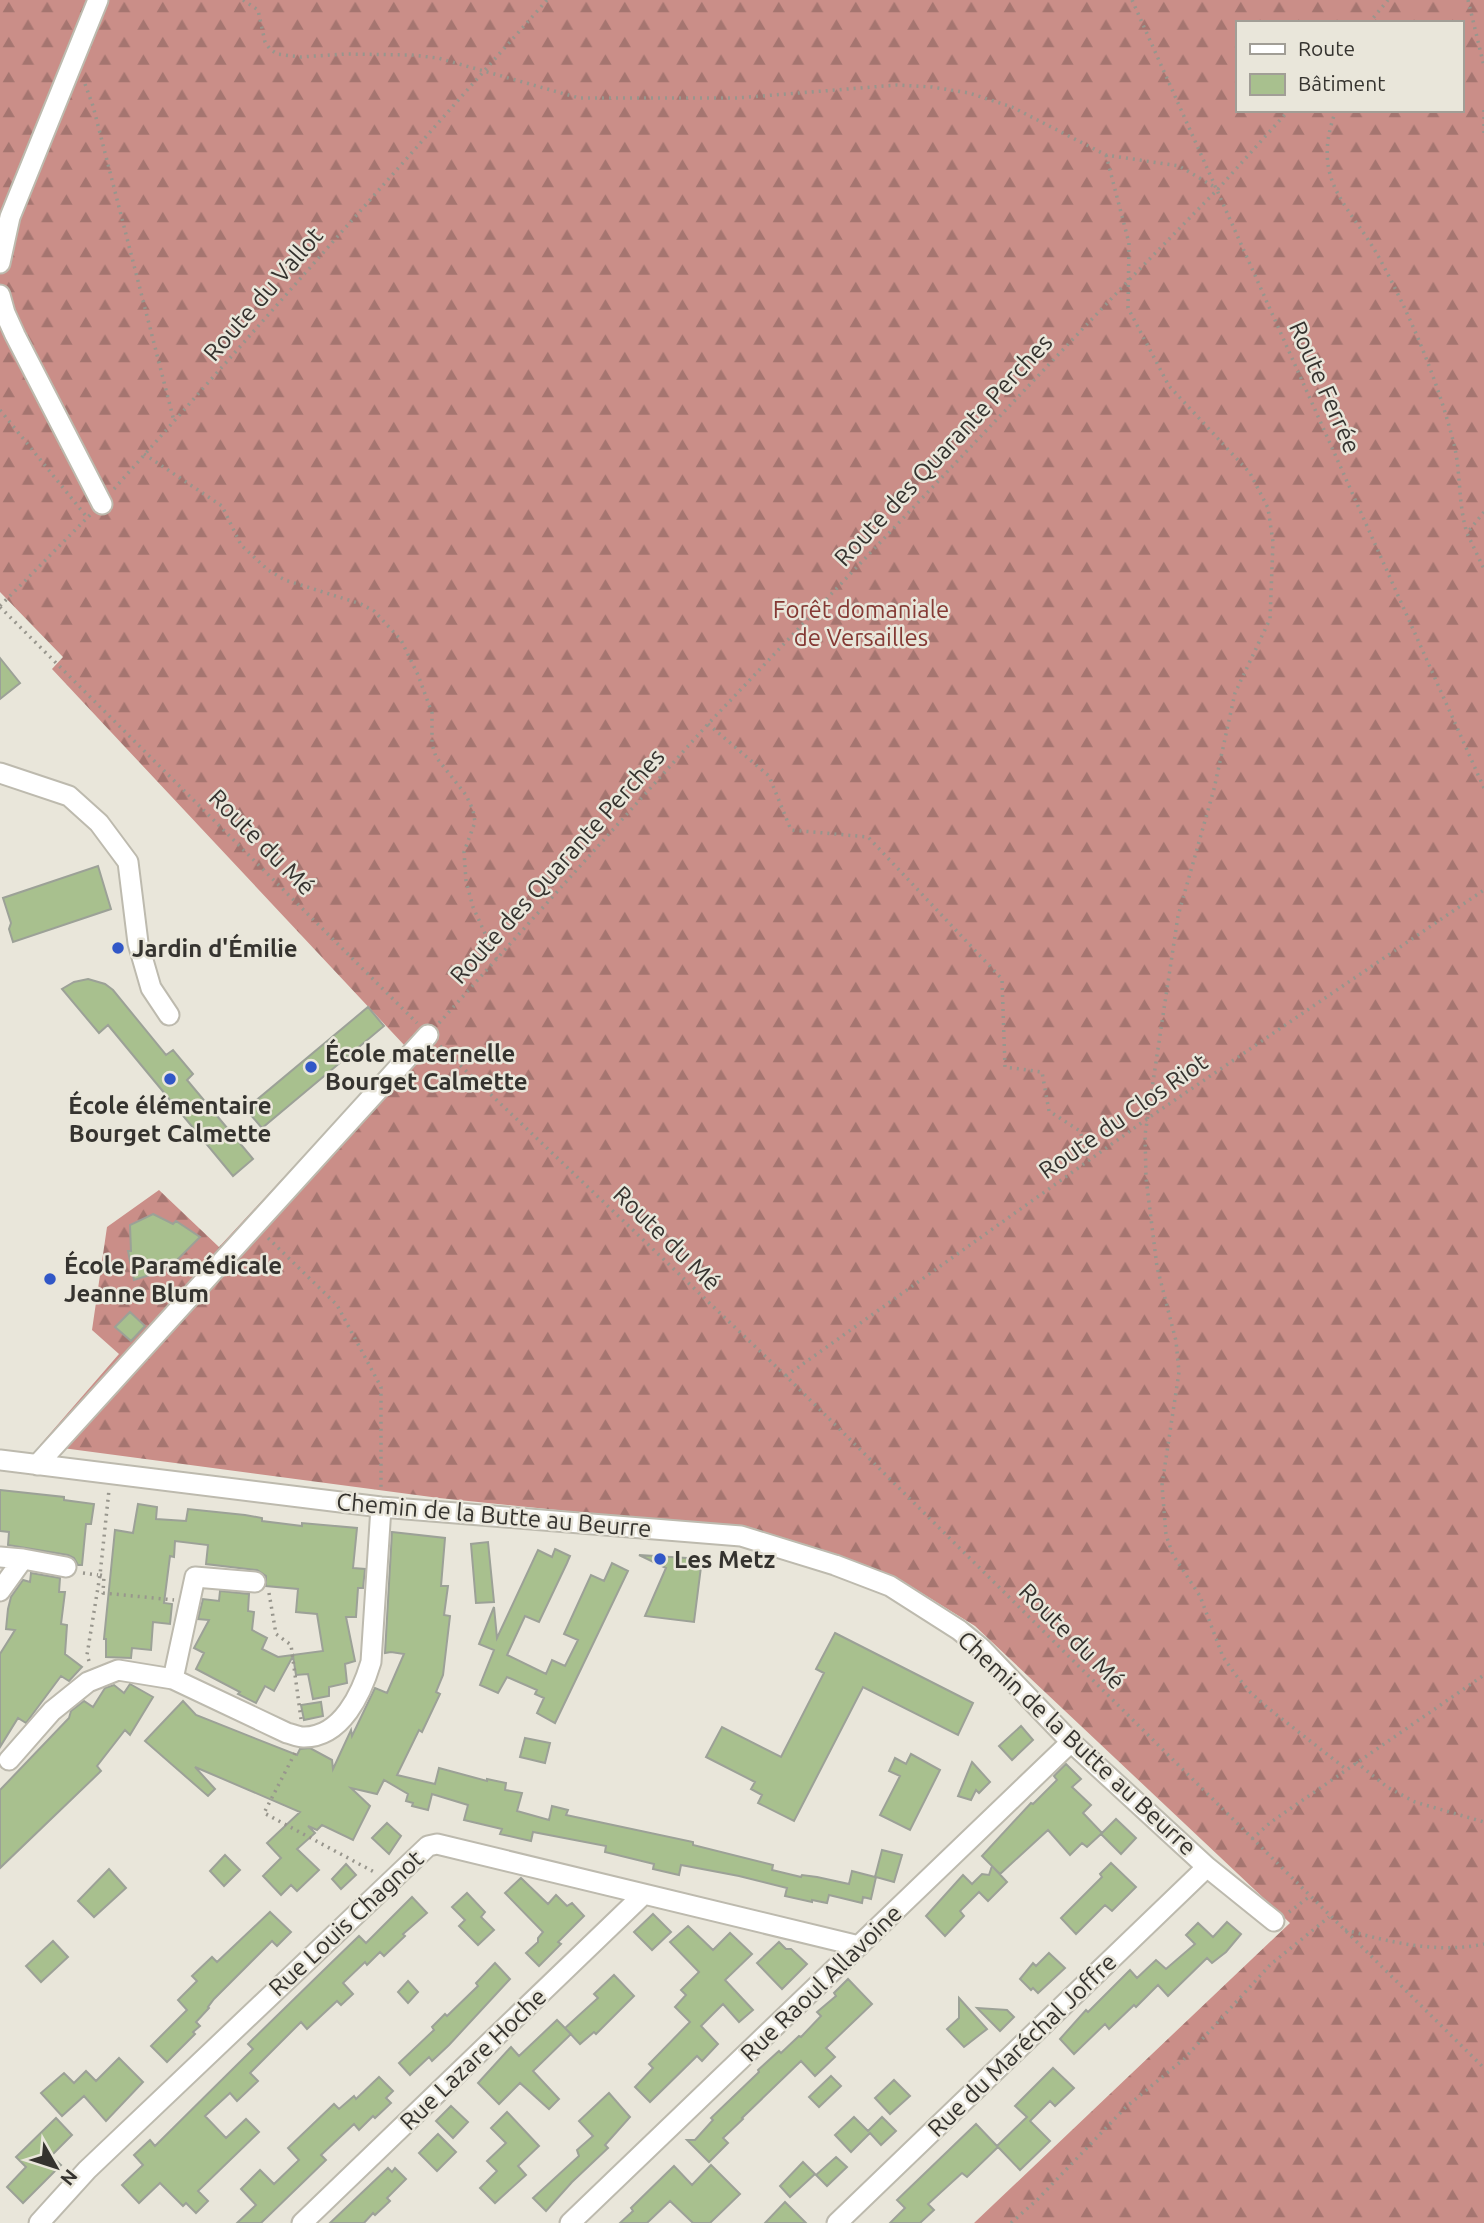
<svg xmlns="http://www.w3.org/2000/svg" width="1484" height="2223" viewBox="0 0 1484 2223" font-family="Ubuntu,sans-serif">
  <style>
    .forest { fill: url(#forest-firs); fill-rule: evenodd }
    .building { fill: #a8c08e; stroke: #9ca197; stroke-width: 2 }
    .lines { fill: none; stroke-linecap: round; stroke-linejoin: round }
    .minor-casing { stroke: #bdbaae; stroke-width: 23 }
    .path { stroke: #98968d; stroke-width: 3.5; stroke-dasharray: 2 5; stroke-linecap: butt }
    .minor { stroke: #fff; stroke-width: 19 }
    .poi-dot { fill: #3157c7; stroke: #e9e6da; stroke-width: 2.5 }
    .labels { text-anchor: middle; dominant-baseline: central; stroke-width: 5; stroke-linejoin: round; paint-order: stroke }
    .street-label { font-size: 24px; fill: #35332f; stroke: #e9e6da }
    .park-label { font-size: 24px; fill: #843934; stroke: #e9e6da }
    .poi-label { font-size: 24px; font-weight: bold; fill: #35332f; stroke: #e9e6da; text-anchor: start }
  </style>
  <defs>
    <pattern id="forest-firs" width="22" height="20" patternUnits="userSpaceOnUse" patternTransform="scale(1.75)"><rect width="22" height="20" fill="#ca8e88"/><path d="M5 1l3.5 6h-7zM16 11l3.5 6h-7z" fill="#a57570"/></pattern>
  </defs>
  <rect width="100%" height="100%" fill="#e9e6da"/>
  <!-- forest -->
  <path class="forest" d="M0 0H1484V2223H974L1290 1923 975 1626 904 1582 744 1529 439 1498 40 1445 119 1354 92 1330 107 1227 159 1190 219 1247 405 1046 52 669 63 657 0 592ZM1237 23H1461V110H1237Z"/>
  <!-- building -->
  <path class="building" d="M0 658 20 683 0 699Z
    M98 866 111 909 13 942 9 929 11 923 3 898Z
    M88 979 105 984 113 990 166 1055 173 1050 193 1074 187 1080 253 1159 233 1176 108 1025 99 1033 62 989 74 982Z
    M368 1007 384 1026 262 1128 249 1113 257 1106 253 1103Z
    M153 1214 173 1224 176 1221 200 1237 175 1262 156 1273 134 1280 128 1251H131L130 1225Z
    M130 1312 145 1326 131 1341 115 1327Z
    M0 1490 64 1497V1500L94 1504 91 1524H86L82 1565H78L74 1558 68 1555 8 1545 9 1532 0 1531Z
    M138 1504 157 1507 156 1519 186 1521 188 1509 245 1515 262 1518V1521L302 1526V1523L357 1528 353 1568 365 1569 363 1588H358L356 1617H346L355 1661 345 1664 347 1683 329 1687V1696L313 1699 308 1674 296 1675 293 1656 274 1691 265 1686 256 1703 238 1694 240 1692 196 1669 204 1653 194 1648 209 1620 198 1619 203 1599 219 1601 220 1591 249 1594 248 1611 254 1612 252 1630 267 1638 262 1649 278 1657 323 1651 317 1614 296 1612 298 1589 266 1586V1576L257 1570 206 1564 208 1545 175 1541 174 1557 170 1556 164 1603 172 1604 170 1624 153 1622 151 1650 132 1648 131 1658 106 1657V1639H104L115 1530 133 1533Z
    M392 1532 445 1538 441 1586H448L444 1615 450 1616 443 1675 436 1692 440 1694 422 1732 419 1730 397 1775 435 1784 439 1768 487 1781V1779L506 1783 505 1790 522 1793 517 1811 549 1820 552 1806 568 1810 566 1815 693 1842V1845L773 1865 772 1870 801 1877 802 1875 817 1877 849 1884 852 1871 875 1877 882 1850 902 1855 894 1882 876 1877 871 1899 863 1897 862 1903 829 1895 827 1903 812 1900V1902L785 1896 787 1888 739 1876 681 1865 679 1875 653 1869 654 1864 605 1852 606 1846 533 1832 531 1841 500 1834 502 1829 464 1820 468 1805 432 1794 428 1810 412 1806 413 1803 406 1801 408 1794 384 1780 377 1794 351 1788 370 1806 353 1840 322 1825 317 1830 308 1826 315 1833 297 1849 319 1870 297 1891 291 1885 281 1895 263 1876 281 1858 267 1843 300 1812 195 1767 215 1789 208 1796 145 1741 183 1701 196 1715 297 1755 300 1749 310 1748 332 1760 333 1769 351 1730 352 1736 375 1688 387 1693 404 1654 391 1652 385 1653Z
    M488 1542 494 1602 476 1603 471 1544Z
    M555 1549 570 1556 567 1563 539 1622 525 1616 507 1655 546 1674 552 1660 565 1666 578 1640 564 1634 591 1575 604 1581 612 1563 628 1571 555 1723 537 1713 544 1698 535 1694 537 1690 507 1677 498 1693 480 1685 494 1650 479 1644 494 1607 497 1638 538 1550 552 1557Z
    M639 1555 702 1559 694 1622 645 1616 666 1568Z
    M31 1573 60 1578 59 1592H65L61 1624 67 1625 65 1654 82 1667 69 1681 61 1676 26 1723 18 1718 0 1747V1654L15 1630 6 1629 8 1609 11 1597 23 1580 30 1582Z
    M835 1633 973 1703 958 1735 863 1687 794 1821 758 1803 762 1795 751 1789 755 1782 706 1757 722 1727 781 1757 824 1673 816 1669Z
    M130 1684 153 1697 130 1735 125 1730 97 1766 101 1771 0 1868V1790L69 1718 71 1711 84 1701 93 1707 105 1688 114 1685 124 1693Z
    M321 1702 323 1716 304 1720 301 1705Z
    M1021 1726 1033 1740 1012 1760 999 1746Z
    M525 1738 550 1743 545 1763 520 1757Z
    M911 1754 940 1770 910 1830 880 1815 900 1776 889 1771 895 1758 906 1764Z
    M972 1762 990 1782 979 1793 976 1790 971 1800 958 1796Z
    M1066 1764 1081 1779 1072 1787 1091 1805 1083 1813 1102 1833 1116 1819 1136 1838 1121 1854 1101 1834 1087 1847 1082 1843 1070 1855 1048 1830 1000 1874 982 1856 1031 1803 1033 1804 1057 1780 1054 1776Z
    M387 1823 401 1836 389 1854 372 1838Z
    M225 1855 240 1870 224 1886 210 1871Z
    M1111 1863 1136 1887 1112 1911 1105 1905 1076 1934 1061 1918 1102 1877 1100 1874Z
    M346 1864 356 1875 341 1889 332 1879Z
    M992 1866 1007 1882 988 1901 979 1892 960 1911 964 1916 945 1936 926 1916 963 1875 972 1884 982 1874 989 1875Z
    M109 1869 126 1888 94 1917 78 1901Z
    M521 1878 548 1904 556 1895 567 1906 572 1903 584 1916 558 1942 561 1944 539 1966 526 1953 538 1942V1938L543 1932 505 1893Z
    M467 1893 485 1912 481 1917 494 1930 478 1945 459 1926 465 1920 452 1907Z
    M412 1897 427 1913 403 1934 405 1936 384 1956 380 1952 367 1965 365 1962 343 1983 353 1994 341 2005 337 2001 307 2029 301 2022 250 2073 258 2081 237 2101 230 2093 205 2116 226 2138 246 2119 259 2132 198 2191 208 2201 196 2213 186 2203 183 2206 160 2183 139 2203 122 2185 143 2165 134 2155 150 2140 155 2146 253 2049 248 2044 328 1966 359 1936 366 1943Z
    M270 1912 291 1932 277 1946 272 1941 214 1999 208 2007 209 2008 196 2022 200 2026 193 2032 195 2034 167 2062 151 2046 187 2010 178 2000 197 1981 192 1976 212 1957 217 1962Z
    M653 1914 671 1932 652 1950 634 1932Z
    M1227 1922 1241 1934 1226 1952 1212 1963 1207 1958 1168 1996 1158 1985 1136 2007 1134 2005 1109 2029 1105 2024 1074 2054 1060 2039 1086 2010 1088 2012 1130 1970 1137 1978 1156 1960 1166 1969 1195 1944 1186 1935 1198 1923 1213 1937Z
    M688 1926 713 1950 730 1933 752 1954 725 1980 753 2010 739 2022 723 2004 701 2026 718 2044 702 2061 697 2056 650 2102 635 2087 653 2068 649 2064 690 2022 675 2007 686 1995 681 1990 699 1972 670 1942Z
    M53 1941 68 1957 41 1982 26 1966Z
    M779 1942 786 1949H791L807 1964 782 1989 757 1963Z
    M1049 1953 1065 1968 1038 1993 1033 1988 1031 1990 1020 1979 1033 1963 1036 1966Z
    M495 1963 510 1979 449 2045 432 2061 429 2057 410 2075 399 2063 434 2030 432 2027 445 2014 447 2016 478 1986 476 1983Z
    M614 1975 634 1996 596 2034 594 2032 580 2044 565 2028 598 1998 594 1994Z
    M848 1979 872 2004 826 2048 835 2057 815 2076 801 2061 742 2118 743 2119 723 2138 728 2143 709 2162 687 2140H695L713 2120 711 2118 759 2072 758 2070 779 2051 781 2053 799 2036 801 2037 821 2016 817 2012 836 1996 834 1993Z
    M408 1981 418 1992 408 2003 398 1992Z
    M959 1998 987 2029 964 2047 947 2029 959 2018Z
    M977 2008 1007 2010 1014 2017 1000 2031Z
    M557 2020 571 2034 533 2071 559 2099 549 2109 520 2083 499 2104 478 2083 511 2047 519 2056Z
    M119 2058 143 2082 106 2121 84 2096 62 2116 41 2093 64 2073 74 2083 86 2071 96 2081Z
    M1053 2068 1074 2088 1055 2106 1050 2101 1030 2121 1050 2141 1020 2170 998 2147 967 2177 962 2173 928 2204 934 2210 920 2223H890L905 2208 897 2200 976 2124 997 2146 1027 2117 1015 2106Z
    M831 2076 841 2086 819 2107 809 2097Z
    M379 2077 393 2091 386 2098 391 2103 375 2118 373 2116 359 2130 354 2124 321 2155 326 2160 261 2223H237L256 2205 241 2189 260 2170 274 2184 299 2160 288 2148 334 2104 339 2109 354 2096 356 2099Z
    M894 2080 910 2096 890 2114 875 2098Z
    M609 2093 630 2117 605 2145 608 2148 572 2182 546 2211 533 2198 579 2156 577 2150 593 2136 579 2121Z
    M451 2106 468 2122 453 2138 436 2121Z
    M507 2112 539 2146 518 2166 526 2175 495 2203 480 2188 497 2171 487 2161 506 2143 491 2128Z
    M854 2117 868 2131 882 2117 896 2131 881 2145 870 2133 851 2152 835 2135Z
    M56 2118 72 2135 51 2156 61 2165 23 2203 7 2187 26 2167 16 2157Z
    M438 2134 456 2152 437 2171 419 2153Z
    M836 2157 847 2167 827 2186 816 2175Z
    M803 2162 815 2174 790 2197 780 2186Z
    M711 2165 740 2194 710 2223H693L670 2201 647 2223H620L633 2211 631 2208 674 2166 692 2185Z
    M388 2168 392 2172 395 2168 406 2179 387 2198 390 2201 375 2215 373 2213 364 2223H330Z
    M785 2202 806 2223H765Z"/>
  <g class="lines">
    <!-- minor casing -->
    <g class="minor-casing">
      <path id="minor" d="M0 263 10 217 98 0
        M0 295 5 313 15 335 102 504
        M0 773 69 796 99 823 128 862 138 943 151 988 169 1015
        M0 1460 381 1507 741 1536 835 1565 890 1586 959 1630 981 1648 1071 1742 1207 1867 1274 1921
        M37 1465 428 1035
        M0 1557 23 1559 0 1591
        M23 1559 66 1567
        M173 1679 195 1577 255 1582
        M9 1760 52 1711 88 1682 118 1670 173 1679 287 1733C292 1734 298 1737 303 1737 342 1738 362 1692 371 1662L381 1507
        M39 2223 87 2170 428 1846 437 1844 859 1946
        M302 2223 644 1894
        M570 2223 1071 1742
        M837 2223 1207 1867"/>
    </g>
    <!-- path -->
    <path class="path" d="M243 0 258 10 265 42 270 49 277 54 300 57 346 54 411 55 438 58 579 98H737L897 85 932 87 969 93 1012 107 1106 155 1179 166 1218 189
      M1132 0 1484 788
      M1468 0 1484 66
      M1369 23 1388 0
      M85 84 93 106 174 421
      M1336 110C1308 185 1353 206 1383 265 1413 321 1438 382 1454 444 1461 474 1458 504 1467 533
      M1484 110V134
      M1106 155 1129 243 1128 308 1169 386 1250 473 1268 508 1273 542 1270 619 1235 693 1214 789 1178 916 1145 1135 1146 1178 1157 1267 1176 1341 1179 1372 1162 1485 1166 1535 1173 1555 1200 1596 1223 1657 1235 1674 1250 1692 1268 1708 1346 1769
      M0 410 86 516
      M144 454 222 506 241 545 268 570 285 580 361 604 374 611 401 640 418 675 432 713V744L436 757 466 795 473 810 475 822 464 852 466 881 473 907 497 960
      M114 489 547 0
      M1484 512 1467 533 1484 569
      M0 606 90 515
      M0 607 417 1023
      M708 724 769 776 791 830 868 837 1002 979 1005 1067 1042 1072 1049 1111 1080 1131 1089 1161
      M439 1023 708 724 1129 280 1218 189 1289 110
      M440 1046 786 1376 1484 2068
      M268 1238 337 1305 381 1387V1491
      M786 1376 1147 1119 1484 890
      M83 1573 98 1575
      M100 1575 104 1576 103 1593 174 1600
      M269 1593 276 1634 291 1645 301 1719
      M89 1661 87 1655 100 1575 109 1490
      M295 1753 264 1813 376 1873
      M1356 1762 1387 1787 1415 1802 1484 1822
      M1252 1839 1271 1822 1484 1675
      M1289 1912 1309 1897
      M1345 1930C1391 1942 1436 1954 1484 1944
      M1011 2223 1038 2199 1126 2107 1184 2059 1270 1965 1329 1917"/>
    <!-- minor -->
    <use href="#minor" class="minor"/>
  </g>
  <!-- markers -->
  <g class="poi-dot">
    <circle cx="118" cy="948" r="7"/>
    <circle cx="311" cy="1067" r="7"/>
    <circle cx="170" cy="1079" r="7"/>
    <circle cx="50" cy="1279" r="7"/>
    <circle cx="660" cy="1559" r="7"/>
  </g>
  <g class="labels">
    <!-- street labels -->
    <g class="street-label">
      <text transform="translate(263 294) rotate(-49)">Route du Vallot</text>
      <text transform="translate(1325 387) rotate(66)">Route Ferrée</text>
      <text transform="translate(943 450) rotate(-47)">Route des Quarante Perches</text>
      <text transform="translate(262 842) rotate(45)">Route du Mé</text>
      <text transform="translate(557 866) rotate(-48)">Route des Quarante Perches</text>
      <text transform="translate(1123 1116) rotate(-35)">Route du Clos Riot</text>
      <text transform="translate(667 1238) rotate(44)">Route du Mé</text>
      <text transform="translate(494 1515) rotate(5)">Chemin de la Butte au Beurre</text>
      <text transform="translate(1072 1636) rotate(45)">Route du Mé</text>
      <text transform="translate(1077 1743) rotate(43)">Chemin de la Butte au Beurre</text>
      <text transform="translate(346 1923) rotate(-43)">Rue Louis Chagnot</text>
      <text transform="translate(821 1983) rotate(-44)">Rue Raoul Allavoine</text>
      <text transform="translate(1022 2045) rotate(-44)">Rue du Maréchal Joffre</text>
      <text transform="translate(473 2059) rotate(-44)">Rue Lazare Hoche</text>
    </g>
    <!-- park labels -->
    <g class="park-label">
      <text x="861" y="609">Forêt domaniale<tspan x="861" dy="28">de Versailles</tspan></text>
    </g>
    <!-- poi labels -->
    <g class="poi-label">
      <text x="132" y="948">Jardin d'Émilie</text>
      <text x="325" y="1053">École maternelle<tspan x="325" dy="28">Bourget Calmette</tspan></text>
      <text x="170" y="1105" text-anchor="middle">École élémentaire<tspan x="170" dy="28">Bourget Calmette</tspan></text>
      <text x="64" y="1265">École Paramédicale<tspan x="64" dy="28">Jeanne Blum</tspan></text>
      <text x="674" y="1559">Les Metz</text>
    </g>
  </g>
  <!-- legend -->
  <rect x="1236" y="21" width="228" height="91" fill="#e9e6da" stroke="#a19e96" stroke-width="2"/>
  <rect x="1250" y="44" width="35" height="10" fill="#ffffff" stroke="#a19e96" stroke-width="2"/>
  <text x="1298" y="56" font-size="21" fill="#35332f">Route</text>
  <rect x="1250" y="74" width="35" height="21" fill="#a8c08e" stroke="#a19e96" stroke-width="2"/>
  <text x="1298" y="91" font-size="21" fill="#35332f">Bâtiment</text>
  <!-- north arrow -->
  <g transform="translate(56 2167) rotate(129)" stroke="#e9e6da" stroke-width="5" paint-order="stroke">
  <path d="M0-5L12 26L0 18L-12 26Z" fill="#35332f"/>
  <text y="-10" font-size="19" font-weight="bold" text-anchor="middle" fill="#35332f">N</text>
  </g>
</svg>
